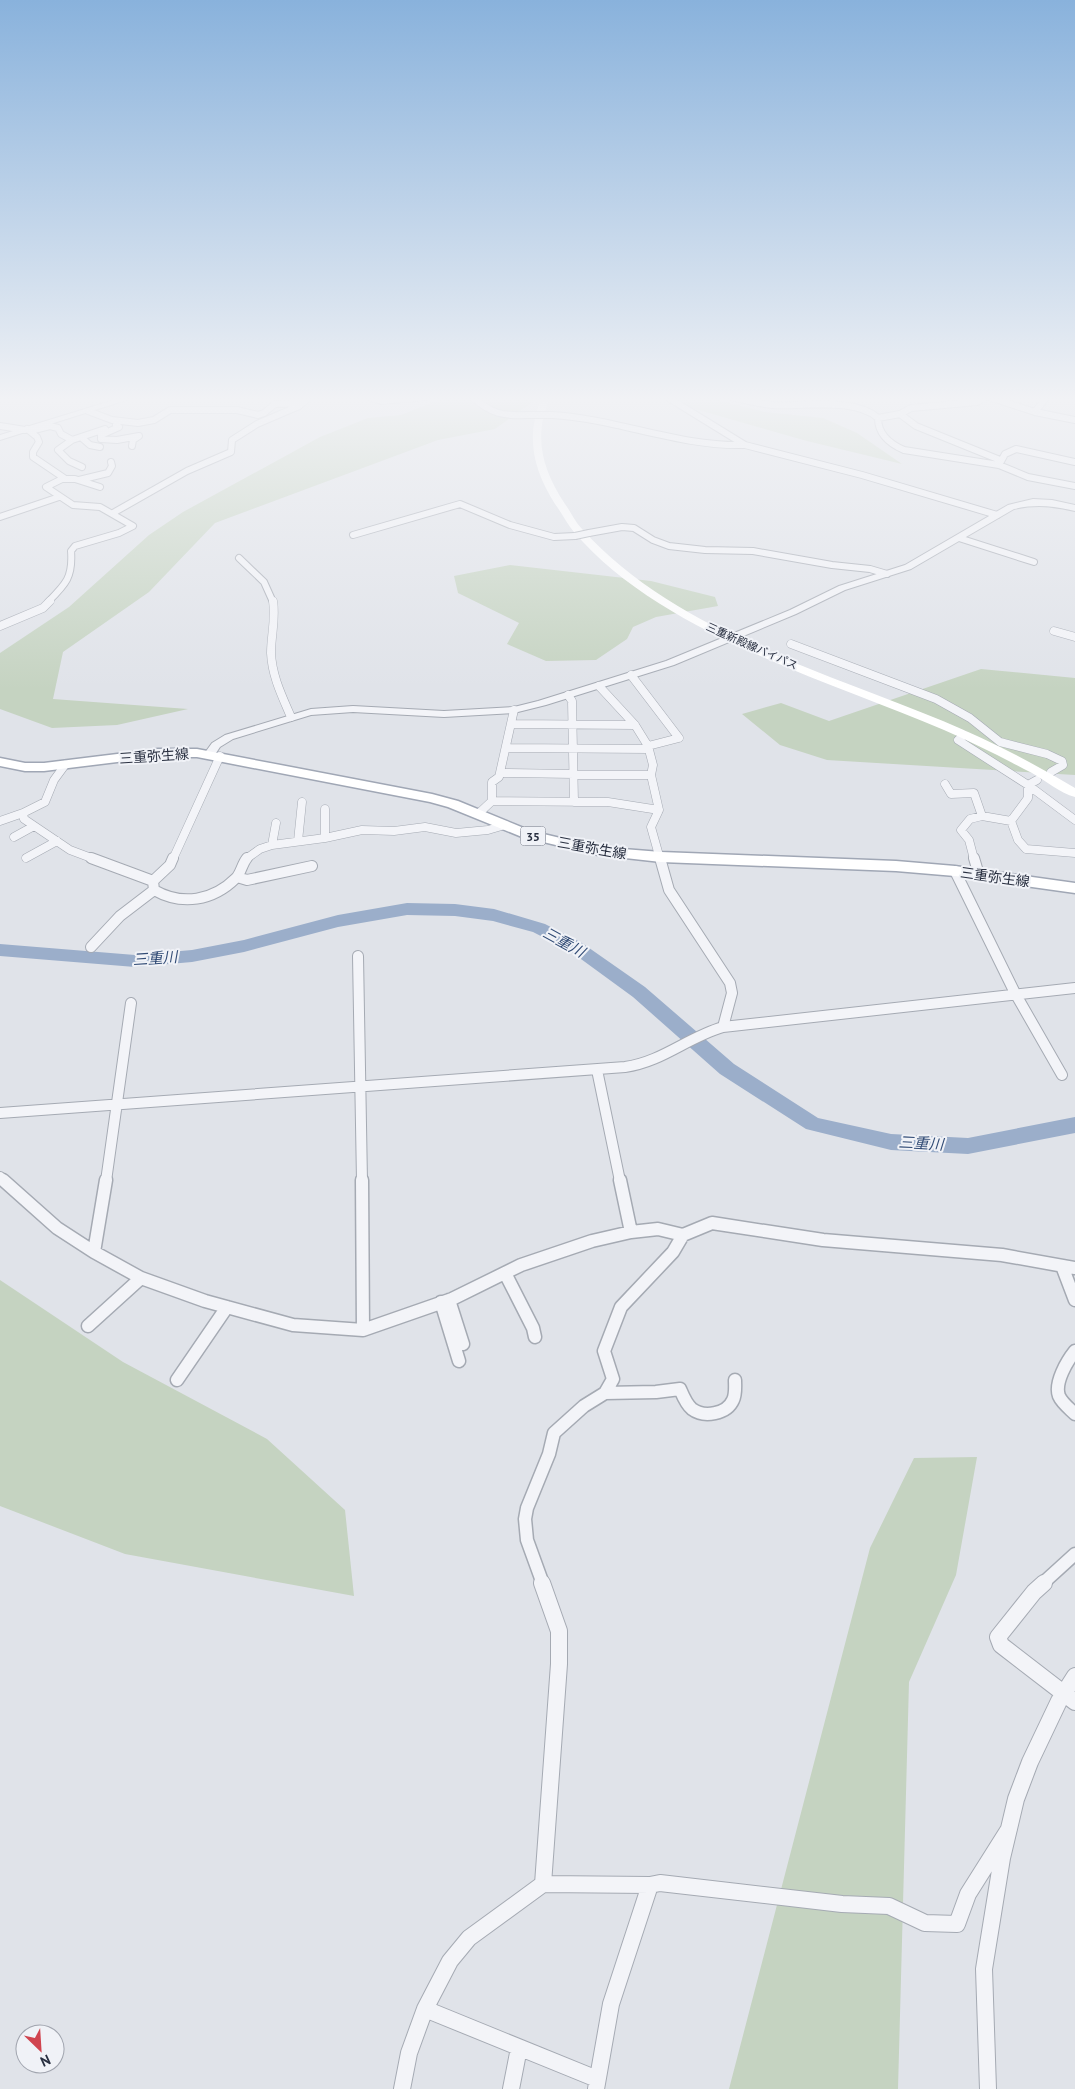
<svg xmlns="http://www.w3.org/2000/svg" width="1075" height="2089" viewBox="0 0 1075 2089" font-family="'PT Sans','Noto Sans JP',sans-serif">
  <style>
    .green { fill: #c5d3c1 }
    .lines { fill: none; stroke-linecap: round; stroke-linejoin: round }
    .river { fill: #9baeca; fill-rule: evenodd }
    .minor-far4-casing { stroke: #a5aab3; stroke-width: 8 }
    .minor-far3-casing { stroke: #a5aab3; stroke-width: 9 }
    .minor-far2-casing { stroke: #a5aab3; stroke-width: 12 }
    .minor-far1-casing { stroke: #a5aab3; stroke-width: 15 }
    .minor-casing { stroke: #a5aab3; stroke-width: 18 }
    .tertiary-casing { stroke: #a5aab3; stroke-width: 2 }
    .primary-casing { stroke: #a0a7b5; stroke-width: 3 }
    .minor-far4 { stroke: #f3f4f8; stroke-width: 6 }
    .minor-far3 { stroke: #f3f4f8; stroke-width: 8 }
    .minor-far2 { stroke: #f3f4f8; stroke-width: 10 }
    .minor-far1 { stroke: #f3f4f8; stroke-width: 12 }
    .minor { stroke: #f3f4f8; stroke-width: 16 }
    .tertiary { fill: #f3f4f8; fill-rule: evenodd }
    .secondary { fill: #fff; fill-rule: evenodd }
    .primary { fill: #fff; fill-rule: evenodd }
    .minor-bridge-casing { stroke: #a5aab3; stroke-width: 8; stroke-linecap: butt }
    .minor-bridge { stroke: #f3f4f8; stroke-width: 6 }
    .labels { text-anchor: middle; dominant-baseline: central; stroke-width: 4; stroke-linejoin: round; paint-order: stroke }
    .far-street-label { font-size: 11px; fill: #293041; stroke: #f0f2f7 }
    .shield { fill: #f0f2f7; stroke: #656a78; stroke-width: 1 }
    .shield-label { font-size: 12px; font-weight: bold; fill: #293041 }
    .street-label { font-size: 14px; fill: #293041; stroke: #f0f2f7 }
    .water-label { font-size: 15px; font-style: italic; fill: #324c76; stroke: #f0f2f7 }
  </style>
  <rect width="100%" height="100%" fill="#e0e3e9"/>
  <!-- green -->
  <path class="green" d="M446 397H539L495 429 438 440 215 523 149 592 63 652 53 699 188 709 117 725 52 728 0 709V653L69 607 149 535 183 512 320 437 368 418 401 415Z
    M653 397H705L765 412 823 418 857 433 902 464 807 441Z
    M510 565 651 581 715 597 718 606 656 617 633 627 627 639 596 660 546 661 507 644 519 623 458 593 454 576Z
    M981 669 1075 678V775L827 760 780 745 742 714 781 703 829 721Z
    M0 1280 123 1362 267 1439 345 1510 354 1596 125 1554 0 1506Z
    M977 1457 956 1575 909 1682 898 2089H729L870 1548 914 1458Z"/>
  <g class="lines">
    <!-- river -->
    <path class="river" d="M407 903 455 904 494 909 545 924 582 943 645 987 734 1064 818 1118 891 1134 968 1138 1075 1117V1133L968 1154 891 1150 806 1129 720 1074 633 997 570 951 533 932 493 921 455 916 407 915 338 927 244 952 192 962 135 967 0 956V944L135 955 192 950 244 940 338 915Z"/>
    <!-- minor-far4 casing -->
    <g class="minor-far4-casing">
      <path id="minor-far4" d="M369 397 381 401 426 397
        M472 397C492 414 502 416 528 415
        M667 397 745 445 862 475 997 515
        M731 397C745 400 759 404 773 405 804 407 854 397 878 418 878 435 890 444 904 450L999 465 1028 477 1075 486
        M989 397 1035 412 1075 420
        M88 411 112 420 138 423 154 420 170 410H237L258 415 264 413 275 404 300 403
        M1035 412 1045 399
        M900 414 916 426 1000 460
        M552 415C618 419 679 447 745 445
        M878 418 900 414 911 408 977 402 985 397
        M116 425 119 427 101 435V439L117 440 139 436 133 440 132 446
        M0 426 25 430
        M27 429 37 437 39 442 33 452V457L64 478 46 487 73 505 100 507 133 526 119 533 75 546 71 551C73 577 66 584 48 602
        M30 431 50 426 58 428 61 434 72 440 58 450 69 461 82 467
        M82 438 90 445 100 447
        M72 440 105 429
        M999 465 1005 454 1016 449 1075 462
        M64 479H75L100 487
        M79 480 108 473 112 466 111 462
        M113 513 187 471 231 452 232 440 257 424 299 406 310 397
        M0 517 59 497
        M589 533 622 527 634 528 653 540 669 546 705 550 753 551 832 565 870 569 887 574
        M353 535 460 504 510 525 554 537 575 536
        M959 538 1034 562
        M239 558 264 582 273 602"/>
    </g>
    <!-- minor-far3 casing -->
    <g class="minor-far3-casing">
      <path id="minor-far3" d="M273 601C276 619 271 635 271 653 272 676 282 696 291 717
        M0 626 43 608 50 601
        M1054 631 1075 637
        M791 644 936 699 970 718 1000 742 1047 754 1062 761 1063 765 1051 772
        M631 675 679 738 648 746
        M599 686 635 725 648 746 653 765 651 775 659 810 651 827 660 859
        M568 695 572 701 574 802
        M511 724 635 725
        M964 735 958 740 1028 785 1075 820
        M507 748 649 749
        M65 765 54 780 45 802 23 813 24 819 70 850 94 859
        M501 773 574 774
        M574 775H651
        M945 784 951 794 974 793 982 816 970 819 961 830 969 840 974 859
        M492 801 608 802 659 810
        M325 809V838
        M478 814 492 801V782L499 777 514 710
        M982 816 1011 821 1018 840 1026 849 1075 853
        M0 821 23 813
        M1011 821 1028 798V785L1037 780
        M14 837 34 826
        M298 841 302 802
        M272 845 276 823
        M26 858 57 841
        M173 859 220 756
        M246 859 260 849 272 845 325 838 362 830 394 831 425 827 456 833 488 830 505 825"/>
    </g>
    <!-- minor-far2 casing -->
    <g class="minor-far2-casing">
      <path id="minor-far2" d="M91 858 153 881
        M660 858 669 890 730 983 732 993 723 1027
        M974 858 979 875
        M955 871 1015 993 1062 1075
        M237 877 247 880 312 866
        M153 881 154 890C182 906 213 901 236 878 241 873 242 864 247 858
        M153 881 170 865 173 858
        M91 947 120 916 154 890
        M358 956 362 1181
        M597 1070 620 1181
        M0 1113 625 1067C662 1062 688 1037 723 1027L1075 988
        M0 1177 4 1181
        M106 1181 131 1003"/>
    </g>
    <!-- minor-far1 casing -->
    <g class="minor-far1-casing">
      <path id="minor-far1" d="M3 1180 57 1228 94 1252 141 1278 205 1301 293 1325 363 1330 452 1299 521 1265 592 1241 631 1232 658 1229 683 1235 712 1223 823 1240 1002 1255 1075 1268
        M362 1180 363 1330
        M620 1180 631 1232
        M94 1252 106 1180
        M1062 1266 1075 1300
        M505 1273 533 1328 535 1337
        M449 1300 463 1344
        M441 1302 459 1361
        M88 1326 141 1278
        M1075 1351C1067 1361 1054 1383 1059 1396 1062 1403 1070 1409 1075 1414
        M177 1380 227 1307
        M605 1393 613 1379 604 1351 621 1307 673 1252 683 1235
        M543 1584 527 1540 525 1519 527 1508 549 1454 554 1433 584 1406 605 1393 656 1392 680 1389C683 1396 686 1404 692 1409 704 1418 727 1414 733 1400 736 1394 735 1386 735 1380
        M1042 1584 1075 1554"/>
    </g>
    <!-- minor casing -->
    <g class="minor-casing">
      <path id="minor" d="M542 1583 559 1631V1664L543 1884
        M1044 1583 1034 1592 998 1637 1001 1645 1075 1702
        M425 2009 597 2079
        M402 2089 409 2053 425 2009 450 1961 469 1938 543 1884 650 1885 660 1883 842 1904 889 1906 925 1923 957 1924 968 1894 1009 1829
        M511 2089 519 2048
        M596 2089 611 2004 650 1885
        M988 2089 984 1969 1002 1858 1016 1799 1030 1762 1059 1701 1075 1676"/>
    </g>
    <!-- tertiary casing -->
    <g class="tertiary-casing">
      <path id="tertiary" d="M124 397H136L0 440V435Z
        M1033 499 1052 500 1075 505V511C1052 506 1037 504 1014 509L911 569 845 590 796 614 674 665 546 705 514 713 444 717 353 712 311 715 233 739 220 747 214 756 210 757 204 754 212 743 225 735 311 709 353 706 444 711 514 707 538 701 666 661 790 610 839 586 905 565 1008 505Z"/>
    </g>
    <!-- primary casing -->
    <g class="primary-casing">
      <path id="primary" d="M158 749H197L432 794 458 801 531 831 598 847 661 852 896 861 955 866 1075 883V893L955 876 896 871 661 862 598 855 522 837 448 807 430 802 197 757H158L44 771H25L0 766V758L25 763H44Z"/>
    </g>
    <!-- minor-far4 -->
    <use href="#minor-far4" class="minor-far4"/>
    <!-- minor-far3 -->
    <use href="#minor-far3" class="minor-far3"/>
    <!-- minor-far2 -->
    <use href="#minor-far2" class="minor-far2"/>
    <!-- minor-far1 -->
    <use href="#minor-far1" class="minor-far1"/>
    <!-- minor -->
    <use href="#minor" class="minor"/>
    <!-- tertiary -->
    <use href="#tertiary" class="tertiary"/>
    <!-- secondary -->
    <path class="secondary" d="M542 397H550C533 437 542 469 565 504 571 512 575 522 582 529 674 631 821 670 943 721 989 740 1033 763 1075 788V797C1060 793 1046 781 1032 773 1003 758 974 743 944 730 825 679 660 633 574 532 567 524 562 513 555 504 533 469 525 436 542 397Z"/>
    <!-- primary -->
    <use href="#primary" class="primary"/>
    <!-- minor-bridge casing -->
    <g class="minor-bridge-casing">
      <path id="minor-bridge" d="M528 415H552
        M575 536 589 533"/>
    </g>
    <!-- minor-bridge -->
    <use href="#minor-bridge" class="minor-bridge"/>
  </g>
  <!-- sky -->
  <linearGradient id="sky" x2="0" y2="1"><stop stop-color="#89b2dc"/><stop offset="0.58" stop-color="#f1f2f5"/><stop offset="1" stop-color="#f1f2f5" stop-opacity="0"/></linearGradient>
  <rect width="1075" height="689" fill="url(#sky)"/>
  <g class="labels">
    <!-- far-street labels -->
    <g class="far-street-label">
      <text transform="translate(752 646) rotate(24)">三重新殿線バイパス</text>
    </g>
    <!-- shield labels -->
    <rect class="shield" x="520.5" y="826.5" width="25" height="19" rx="4"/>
    <g class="shield-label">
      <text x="533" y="836">35</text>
    </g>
    <!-- street labels -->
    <g class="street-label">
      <text transform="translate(154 756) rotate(-4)">三重弥生線</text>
      <text transform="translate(592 848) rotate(10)">三重弥生線</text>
      <text transform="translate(995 877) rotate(8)">三重弥生線</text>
    </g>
    <!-- water labels -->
    <g class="water-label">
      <text transform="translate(564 942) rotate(29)">三重川</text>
      <text transform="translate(155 958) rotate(-4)">三重川</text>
      <text transform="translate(921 1143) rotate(3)">三重川</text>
    </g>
  </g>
  <!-- north arrow -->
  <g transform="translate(40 2049) rotate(155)"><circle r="24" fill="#f0f2f7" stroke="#a0a4ae"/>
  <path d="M0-4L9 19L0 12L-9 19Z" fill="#d0444f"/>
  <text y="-8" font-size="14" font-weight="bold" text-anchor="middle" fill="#293041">N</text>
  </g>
</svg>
